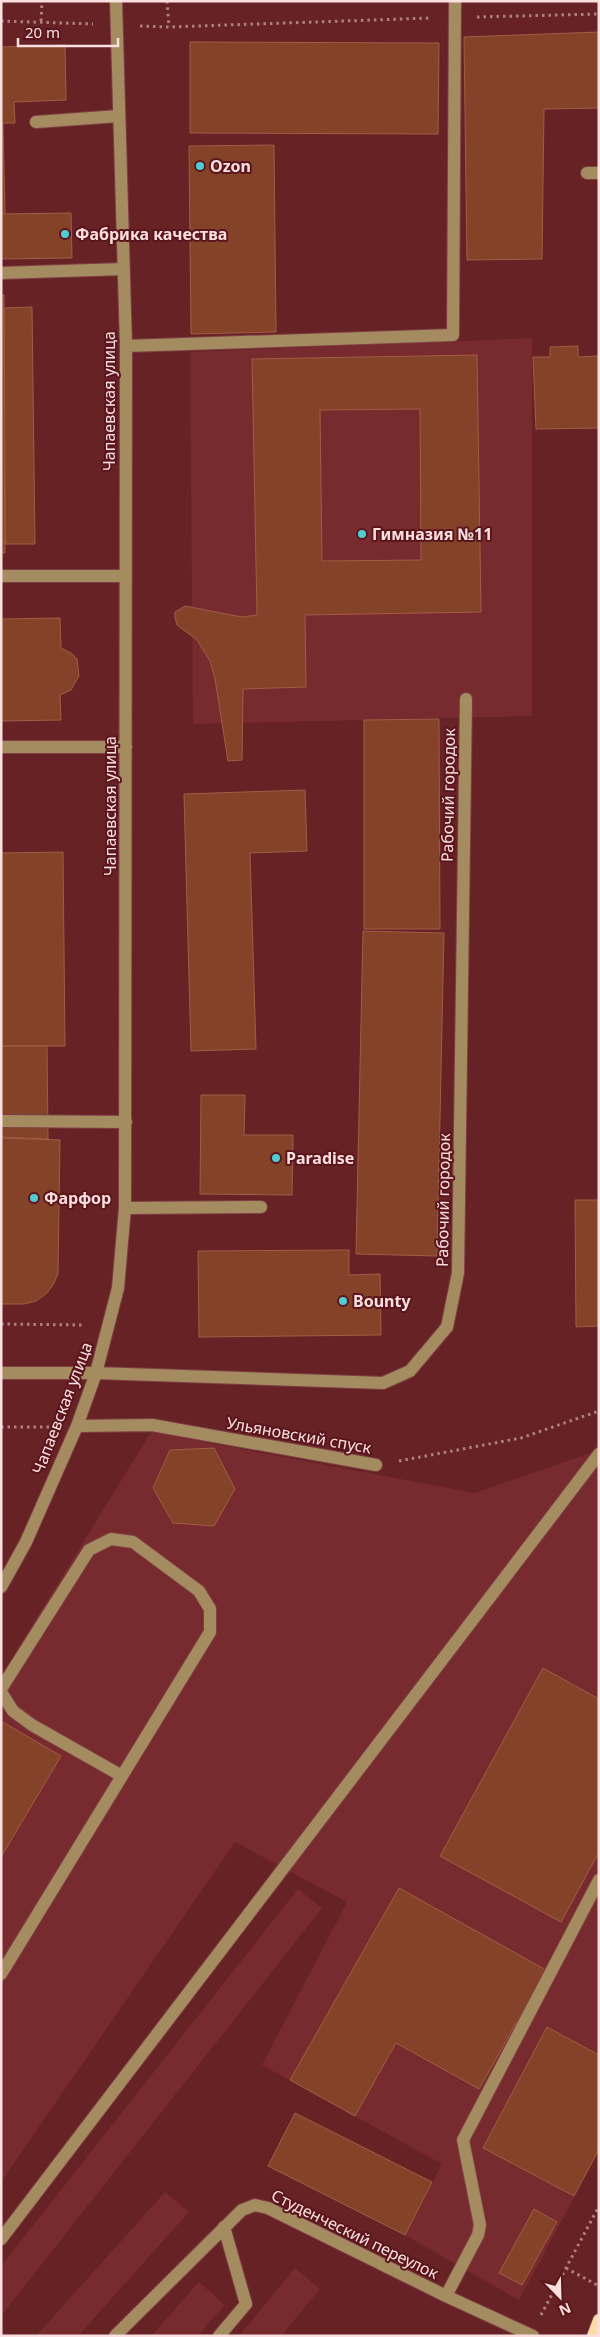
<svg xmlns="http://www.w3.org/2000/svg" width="600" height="2337" viewBox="0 0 600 2337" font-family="'Noto Sans',sans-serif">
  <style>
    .built { fill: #772b2f }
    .building { fill: #844229; stroke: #a35d44; fill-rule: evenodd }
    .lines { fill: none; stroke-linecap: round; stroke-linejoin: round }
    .minor-casing { stroke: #7f4044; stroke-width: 14 }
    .major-casing { stroke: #7f4044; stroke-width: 14 }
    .path { stroke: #b08081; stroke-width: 3; stroke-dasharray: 2.5 4; stroke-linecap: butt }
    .minor { stroke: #a48b60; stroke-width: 12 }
    .major { stroke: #fbdca9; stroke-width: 12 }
    .poi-dot { fill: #51ccd3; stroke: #5a161c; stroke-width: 2 }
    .labels { text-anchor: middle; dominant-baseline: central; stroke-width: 4; stroke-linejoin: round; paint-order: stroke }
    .poi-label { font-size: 16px; font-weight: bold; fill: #fbe0df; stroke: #5a161c; text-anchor: start }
    .street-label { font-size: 16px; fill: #fbe0df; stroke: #5a161c }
  </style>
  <rect width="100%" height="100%" fill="#672226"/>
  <!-- built -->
  <path class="built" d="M532 338V716L193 724 190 352Z
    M151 1432 475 1493 599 1450V2151L519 2300 405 2235 442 2164 262 2065 347 1902 235 1842 1 2182V1676Z
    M298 1889 322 1908 1 2316V2266Z
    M165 2192 189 2212 78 2336H36Z
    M295 2268 320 2289 281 2336H239Z
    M199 2282 225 2305 197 2336H151Z"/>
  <!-- building -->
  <path class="building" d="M599 32V108L544 109 542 259 467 260 464 37Z
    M190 42 439 43 438 134 190 133Z
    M65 45 66 100 14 102 15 123H3L5 213H1V47Z
    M274 145 276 332 191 334 189 146Z
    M71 213 72 258 1 259V214Z
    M1 295H4L5 553H1Z
    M32 307 35 544H5L4 308Z
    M578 346V357L599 356V428L536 429 533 357H550V347Z
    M477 355 481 612 305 615 306 687 243 689 242 760 228 761 215 679 210 661 197 640 177 625 175 617V612L185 606 242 617 257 615 252 359ZM420 409 421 560 322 561 320 410Z
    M60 618 61 648 71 653 77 659 79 676 71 690 60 695 61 720 1 721V619Z
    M439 719 440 929H364V720Z
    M305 790 307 851 250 853 256 1049 191 1051 184 794Z
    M63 852 65 1046H1V853Z
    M363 931 444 933 437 1256 356 1254Z
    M1 1046H47L48 1139 1 1137Z
    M201 1095H245L244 1135H293L292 1195 200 1194Z
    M1 1138 60 1140 58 1274 53 1285 46 1294 36 1301 24 1304H1Z
    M575 1200H599V1326L576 1327Z
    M349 1250V1275L380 1274 381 1335 199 1337 198 1251Z
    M214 1448 235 1489 214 1526 173 1523 153 1488 170 1450Z
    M543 1668 599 1699V1852L561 1922 440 1856Z
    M1 1721 61 1756 1 1857Z
    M399 1888 546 1970 479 2089 396 2043 355 2116 290 2080Z
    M547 2027 599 2055V2149L574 2196 483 2148Z
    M295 2113 432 2182 405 2235 268 2166Z
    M534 2209 557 2222 522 2285 499 2273Z"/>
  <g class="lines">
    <!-- minor casing -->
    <g class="minor-casing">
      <path id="minor" d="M36 122 119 116
        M587 173H599
        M1 273 124 269
        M126 346 453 335 455 1
        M1 576H126
        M1 747H126
        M1 1121 126 1122
        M125 1208 261 1207
        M1 1373H96L383 1383 410 1371 447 1327 458 1273 466 699
        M77 1426 152 1425 376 1465
        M1 1587 26 1542 77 1426 96 1373 118 1288 125 1208 126 346 116 1
        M1 1689 89 1550 111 1539 133 1542 199 1591 210 1609V1632L1 1974
        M1 1692 13 1711 32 1725 122 1776
        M1 2239 599 1454
        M446 2296 478 2235 480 2225 463 2140 599 1880
        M115 2336 242 2210 255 2205 268 2208 446 2296 533 2336
        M219 2336 246 2304 224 2227"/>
    </g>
    <!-- major casing -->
    <g class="major-casing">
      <path id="major" d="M593 2336 599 2320"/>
    </g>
    <!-- path -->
    <path class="path" d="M167 1 169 27
      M477 17 599 14
      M1 21 93 24
      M41 21 42 1
      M140 26 169 27 431 18
      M1 1324 83 1325
      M1 1427H51
      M399 1461 521 1438 599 1411
      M566 2268 599 2286
      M541 2315 599 2206"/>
    <!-- minor -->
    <use href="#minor" class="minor"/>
    <!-- major -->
    <use href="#major" class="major"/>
  </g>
  <!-- markers -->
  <g class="poi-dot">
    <circle cx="200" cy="166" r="5"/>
    <circle cx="65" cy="234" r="5"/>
    <circle cx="362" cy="534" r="5"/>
    <circle cx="276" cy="1158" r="5"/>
    <circle cx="34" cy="1198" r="5"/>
    <circle cx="343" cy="1301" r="5"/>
  </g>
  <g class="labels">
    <!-- poi labels -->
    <g class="poi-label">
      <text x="210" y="166">Ozon</text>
      <text x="75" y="234">Фабрика качества</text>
      <text x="372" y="534">Гимназия №11</text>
      <text x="286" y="1158">Paradise</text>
      <text x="44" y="1198">Фарфор</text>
      <text x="353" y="1301">Bounty</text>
    </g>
    <!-- street labels -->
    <g class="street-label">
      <text transform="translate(109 401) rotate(-90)">Чапаевская улица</text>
      <text transform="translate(448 795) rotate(-89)">Рабочий городок</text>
      <text transform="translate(110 806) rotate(-90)">Чапаевская улица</text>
      <text transform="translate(443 1200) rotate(-89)">Рабочий городок</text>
      <text transform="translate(62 1408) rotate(-69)">Чапаевская улица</text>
      <text transform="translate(299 1435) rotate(10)">Ульяновский спуск</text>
      <text transform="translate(355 2234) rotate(26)">Студенческий переулок</text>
    </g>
  </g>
  <!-- border -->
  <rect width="600" height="2337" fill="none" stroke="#fbe0df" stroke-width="5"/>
  <!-- north arrow -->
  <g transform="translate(560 2297) rotate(157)" stroke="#5a161c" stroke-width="4" paint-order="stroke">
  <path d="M0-4L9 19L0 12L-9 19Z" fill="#fbe0df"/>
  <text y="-8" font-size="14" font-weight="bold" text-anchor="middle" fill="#fbe0df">N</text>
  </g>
  <!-- scale -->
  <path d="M18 38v8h100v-8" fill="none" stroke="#fbe0df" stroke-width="2.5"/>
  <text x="25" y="38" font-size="15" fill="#fbe0df" stroke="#5a161c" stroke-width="4" paint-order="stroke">20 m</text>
</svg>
